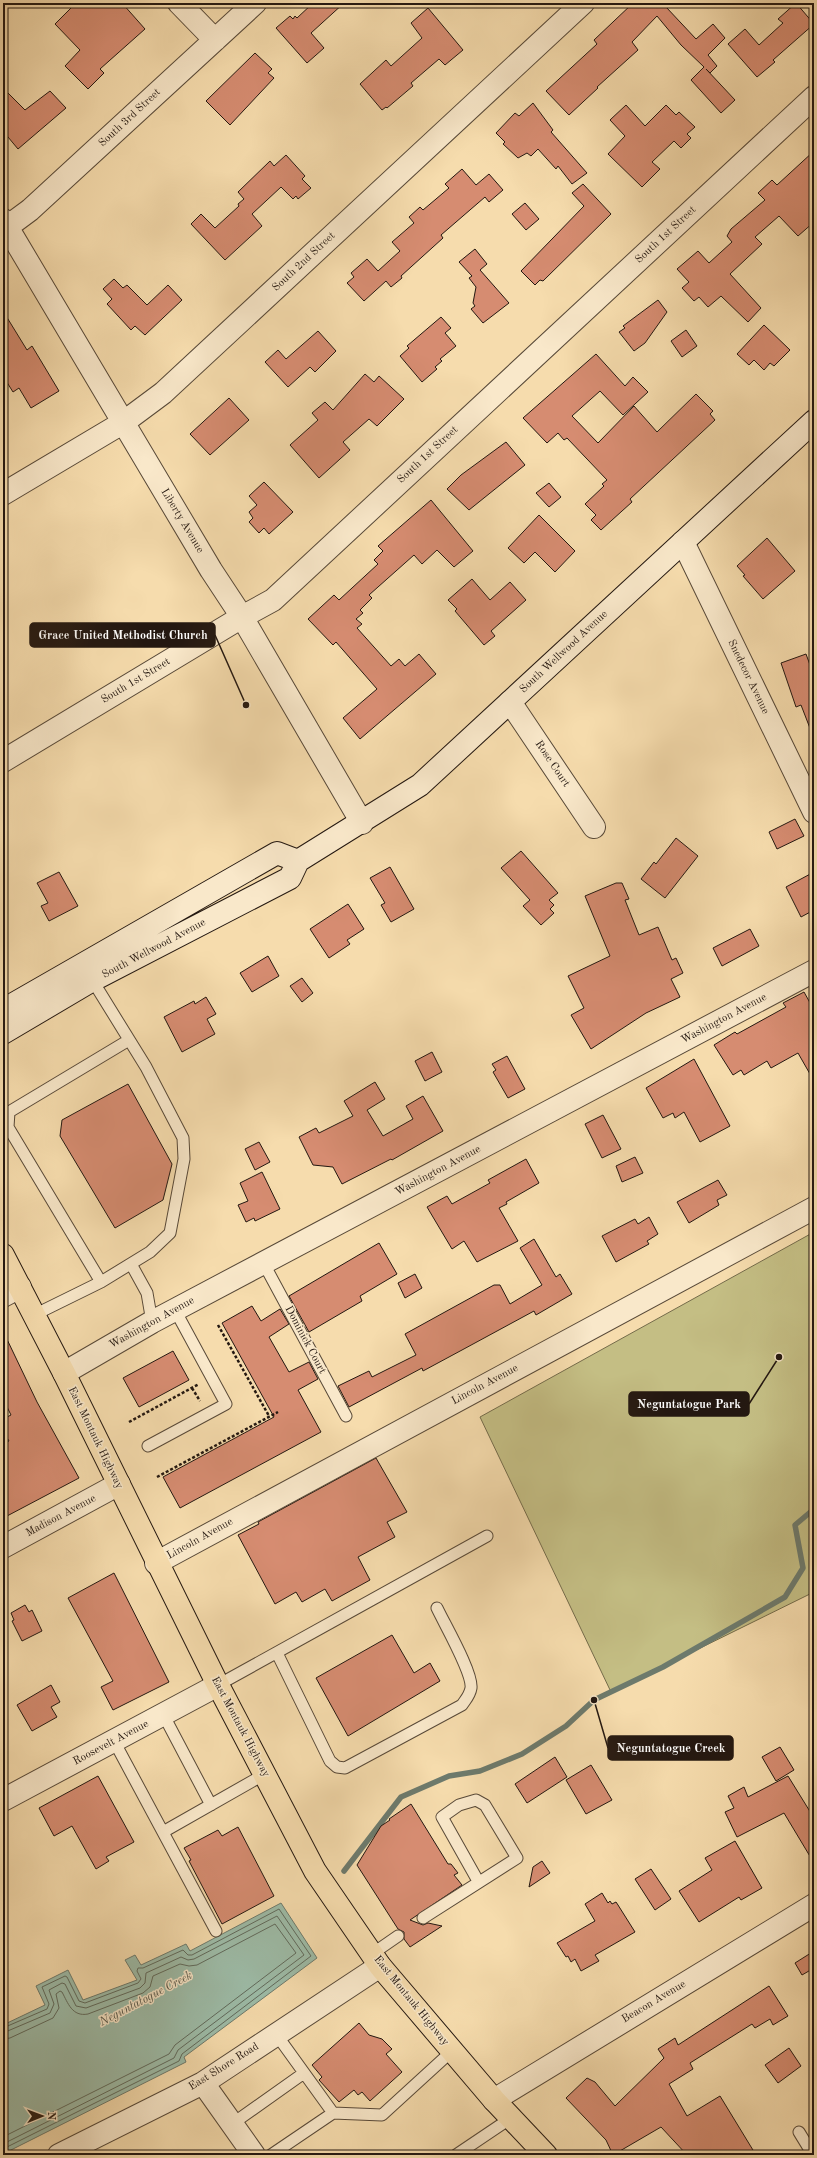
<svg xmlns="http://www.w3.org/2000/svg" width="817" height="2158" viewBox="0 0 817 2158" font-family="'Old Standard TT',serif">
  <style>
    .green { fill: #c4be84; stroke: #746b4a }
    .water { fill: #9dbca8; stroke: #6d7a6c }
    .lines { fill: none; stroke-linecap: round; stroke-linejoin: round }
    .shore { stroke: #606a5c; stroke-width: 1 }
    .stream { stroke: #6d7a6c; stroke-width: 5.5 }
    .building { fill: #d68c71; stroke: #241811 }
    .lane-casing { stroke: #584938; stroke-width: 13 }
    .street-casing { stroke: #584938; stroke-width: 24 }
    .secondary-casing { stroke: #241811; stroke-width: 24 }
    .primary-casing { stroke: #241811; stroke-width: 24 }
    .path { stroke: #241811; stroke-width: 2.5; stroke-dasharray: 3 2; stroke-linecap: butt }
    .lane { stroke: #f9e8ca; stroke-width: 11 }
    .street { stroke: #f9e8ca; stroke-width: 22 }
    .secondary { stroke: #f9e8ca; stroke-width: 22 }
    .primary { stroke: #f6dcad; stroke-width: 22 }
    .labels { text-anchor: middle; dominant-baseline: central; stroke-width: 3; stroke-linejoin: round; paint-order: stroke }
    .street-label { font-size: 11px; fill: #241811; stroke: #f9e8ca }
    .water-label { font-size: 12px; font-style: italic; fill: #4e5146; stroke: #f9e8ca }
    .leader { fill: none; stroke: #241811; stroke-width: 1.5 }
    .callout-dot { fill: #241811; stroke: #f9e8ca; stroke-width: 1.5 }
    .callout { fill: #241811; stroke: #241811; stroke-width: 1.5 }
    .callout-label { font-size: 12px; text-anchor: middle; font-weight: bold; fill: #fff }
  </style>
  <rect width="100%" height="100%" fill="#f6dcad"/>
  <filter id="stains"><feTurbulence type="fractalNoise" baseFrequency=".005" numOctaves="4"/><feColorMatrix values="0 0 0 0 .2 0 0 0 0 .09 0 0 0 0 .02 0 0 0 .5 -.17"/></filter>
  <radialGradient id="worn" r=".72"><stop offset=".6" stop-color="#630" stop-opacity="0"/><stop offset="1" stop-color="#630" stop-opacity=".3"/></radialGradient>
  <!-- green -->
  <path class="green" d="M814 1232V1592L611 1692 480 1417Z"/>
  <!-- water -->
  <path class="water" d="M281 1903 317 1958 184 2057 186 2062 3 2154V2025L45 2005 36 1986 68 1970 83 2000 137 1980 125 1960 135 1955 141 1965 186 1944 190 1951Z"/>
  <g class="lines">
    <!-- shore -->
    <path class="shore" d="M3 2028 47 2009 49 2004 42 1987 65 1976 67 1977 79 2001 85 2003 138 1983 141 1979 137 1971 138 1968H143L183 1950 188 1955H192L279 1909 311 1956 182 2054 179 2061 3 2149
      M3 2033 50 2013 54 2004 49 1990 62 1983 65 1984 76 2006 86 2008 140 1988 145 1983 146 1973 181 1957 188 1960 194 1959 277 1916 304 1955 178 2050 174 2058 3 2144
      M3 2039 10 2038 53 2018 59 2008 56 1994 60 1991 62 1992C68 2003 72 2017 88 2014L143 1993 150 1987 153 1976 180 1964 189 1966 197 1965 275 1924 296 1953 175 2045 169 2054 3 2137"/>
    <!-- stream -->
    <path class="stream" d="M344 1871 401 1797 449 1776 480 1771 522 1754 566 1726 594 1700 663 1667 785 1597 803 1568 795 1525 814 1509"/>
  </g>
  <!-- building -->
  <path class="building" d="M76 3H122L145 29 100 69 104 73 88 89 65 66 80 50 55 24Z
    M313 3H344L311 33 324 48 307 63 276 28 290 16 293 19 295 16 297 18Z
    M633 3H670L666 7 696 39 713 24 725 38 708 55 717 66 710 73 706 69 735 100 721 113 691 80 704 67 681 45 657 16 632 42 638 50 597 87 598 88 569 115 546 91 597 44 594 40Z
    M796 3 814 24 773 60 775 62 757 77 728 44 745 29 759 45 783 23 778 19Z
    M428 8 463 50 445 65 439 59 411 83 413 86 387 108 386 107 382 110 360 84 386 60 391 66 422 38 411 23Z
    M255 53 272 69 268 73 274 78 230 125 206 101Z
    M3 88 25 110 50 91 66 108 18 149 3 131Z
    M533 103 553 130 551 132 587 173 572 184 558 166 556 169 538 149 531 156 527 153 518 158 503 144 505 142 496 133 515 113 519 116Z
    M626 105 645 126 666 105 676 115 679 112 695 127 687 134 691 138 681 148 674 141 652 162 660 169 642 187 608 154 625 136 610 120Z
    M814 151V222L798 236 779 216 755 237 762 244 730 274 761 308 748 322 721 296 708 307 699 297 694 301 682 288 689 282 677 269 698 251 709 263 732 242 727 236 731 229 765 200 758 193 772 180 777 185Z
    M286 155 305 176 302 179 311 188 298 199 296 196 293 199 281 187 252 214 262 226 225 260 191 224 201 214 215 228 239 206 238 204 244 199 238 192 270 161 274 166Z
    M462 169 476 185 489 174 503 190 489 202 485 197 441 235 443 238 401 276 402 278 391 287 386 281 364 301 347 283 354 277 351 273 367 259 378 271 400 251 392 242 414 223 409 217 420 207 423 210 449 188 445 184Z
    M583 184 611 214 543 281 540 280 535 285 521 271 584 206 572 193Z
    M525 203 539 219 526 230 512 214Z
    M475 249 487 264 480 270 509 303 483 323 471 309 475 306 473 303 476 287 469 278 472 276 459 262Z
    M114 279 123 288 127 285 147 305 168 285 182 300 145 335 135 326 131 330 107 304 112 299 103 289Z
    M658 300 667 312 645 343 634 351 619 332 625 328 623 326Z
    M3 311 27 350 32 346 59 391 31 408 19 388 13 392 3 376Z
    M441 317 451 328 445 333 456 346 440 359 442 361 435 367 437 369 422 382 400 356 409 348 407 346Z
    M764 325 790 350 774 366 770 363 764 370 754 360 749 365 737 354Z
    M686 330 697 346 682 357 671 341Z
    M318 331 336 351 315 372 310 367 288 387 265 362 278 350 286 359Z
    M596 354 625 386 633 377 648 392 623 415 600 391 572 416 598 443 634 406 657 432 696 394 713 411 710 414 715 420 630 499 632 502 601 530 591 520 596 515 585 504 604 486 602 484 607 480 567 438 564 440 558 433 547 443 523 418Z
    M365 374 374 382 379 376 404 399 377 426 369 419 343 442 350 450 319 478 290 445 318 420 312 413 325 402 333 410Z
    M229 398 249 420 210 455 190 434Z
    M506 442 525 465 469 510 447 489 461 475Z
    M264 482 293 512 269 534 264 528 259 533 249 522 253 518 249 512 257 505 249 496Z
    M549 483 561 497 549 507 536 493Z
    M431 500 473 551 454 567 437 550 422 564 414 555 369 595 372 598 360 610 363 613 356 619 362 624 357 628 391 666 399 659 405 666 419 654 436 674 360 739 343 718 377 689 336 642 333 645 308 619 334 595 339 600 378 564 374 560 383 551 378 546Z
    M539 515 575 551 555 572 535 552 524 563 508 548Z
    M767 538 795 571 763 599 743 576 745 575 737 566Z
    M472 579 490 600 510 582 526 600 491 631 495 636 484 645 455 611 457 609 448 600Z
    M806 654 814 676 813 736 801 705 796 707 781 663Z
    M795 819 804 836 777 849 769 832Z
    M676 838 698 856 665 898 641 879 654 862 656 864Z
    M521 851 558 893 549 900 554 905 550 909 554 913 541 925 523 906 530 900 501 868Z
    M390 867 414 909 391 922 381 905 385 903 370 878Z
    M59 872 78 906 49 921 41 906 48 903 37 883Z
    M814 872V910L801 917 786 887Z
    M616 883H622L629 899 625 900 639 935 658 927 672 960 676 958 683 973 671 979 680 997 646 1013 591 1049 571 1015 584 1008 568 976 610 956 585 896Z
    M348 904 364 929 347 940 350 944 329 958 310 929Z
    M750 929 759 946 722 966 713 948Z
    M268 956 279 976 252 992 240 973Z
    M302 978 313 993 302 1002 290 986Z
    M804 992 814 1010V1081L798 1053 771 1068 767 1061 744 1075 741 1070 733 1075 714 1045 735 1032 737 1034 786 1007 783 1003Z
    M206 997 216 1014 207 1019 215 1034 182 1052 164 1017 194 1001 195 1004Z
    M432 1052 442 1072 425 1081 415 1061Z
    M507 1056 525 1089 508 1098 493 1072 496 1070 492 1064Z
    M694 1059 730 1126 700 1142 684 1112 675 1118 673 1113 663 1118 646 1088Z
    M375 1082 385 1099 367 1110 383 1136 413 1119 406 1106 423 1096 443 1131 392 1160 391 1159 342 1184 333 1167 313 1165 299 1137 316 1128 319 1133 353 1116 344 1101Z
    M128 1084 172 1164 163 1200 115 1228 60 1136 62 1120Z
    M603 1115 621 1149 602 1158 585 1124Z
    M259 1142 270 1162 255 1170 245 1149Z
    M635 1157 643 1173 622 1182 616 1166Z
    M526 1159 539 1183 506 1202 507 1204 499 1208 518 1241 477 1262 464 1241 452 1249 427 1207 447 1196 452 1204 490 1183 488 1180Z
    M262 1172 280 1209 255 1221 254 1218 246 1222 238 1205 248 1201 240 1183Z
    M718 1180 727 1195 717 1200 719 1205 689 1223 677 1202Z
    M649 1217 658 1234 647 1241 649 1244 616 1262 602 1236 635 1219 638 1224Z
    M534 1239 556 1277 560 1274 572 1294 536 1315 534 1311 462 1350 423 1371 422 1368 349 1407 338 1386 369 1371 372 1377 416 1355 405 1334 494 1285H500L510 1304 542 1285 520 1248Z
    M379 1243 397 1274 360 1296 362 1301 309 1332 289 1296Z
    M415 1274 422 1288 405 1298 398 1283Z
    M252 1306 261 1321 280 1309 289 1324 269 1337 289 1372 309 1362 318 1379 298 1390 321 1432 180 1508 163 1477 274 1417 222 1323Z
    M3 1331 37 1402 79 1478 7 1516 3 1508V1444L9 1441 3 1431V1419L11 1415 3 1399Z
    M173 1351 189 1380 139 1407 123 1378Z
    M376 1458 407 1512 387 1522 395 1537 358 1557 370 1580 332 1601 325 1589 302 1602 296 1592 275 1604 238 1535 259 1524 258 1522Z
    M114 1573 169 1682 113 1710 101 1687 113 1681 68 1598Z
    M25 1605 29 1612 32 1610 42 1631 22 1641 12 1621 14 1620 11 1613Z
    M392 1635 414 1673 430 1663 440 1681 348 1736 316 1678Z
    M51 1685 60 1702 51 1707 57 1717 32 1731 17 1705Z
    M780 1747 794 1770 776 1781 762 1757Z
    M555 1757 567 1777 527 1803 515 1784Z
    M591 1765 612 1800 586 1814 566 1780Z
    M98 1776 134 1842 106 1857 109 1861 96 1869 72 1826 54 1836 39 1808Z
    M788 1776 814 1818V1863L784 1813 737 1837 725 1812 734 1808 728 1796 744 1787 748 1797Z
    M411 1804 448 1864H451L458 1873 454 1875 462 1885 410 1920 423 1925 428 1923 442 1926 410 1947 404 1939V1932L398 1929 357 1865 381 1826 390 1820 389 1819Z
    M238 1827 274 1896 222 1924 189 1861 191 1860 184 1848 218 1830 222 1836Z
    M735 1841 762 1888 741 1900 739 1897 699 1922 679 1891 712 1870 705 1858Z
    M542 1861 550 1873 529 1887 533 1867Z
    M651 1869 671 1899 655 1910 635 1879Z
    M602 1893 608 1903 610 1901 612 1904 616 1902 618 1905 635 1932 595 1955 599 1961 581 1971 575 1959 571 1962 568 1956 566 1957 557 1943 595 1921 585 1904Z
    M814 1951V1968L802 1975 795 1963Z
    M769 1986 788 2016 773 2025 770 2019 755 2028 752 2024 690 2063 693 2069 669 2084 687 2116 720 2096 756 2155H687L661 2127 613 2155 606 2140 566 2098 587 2078 595 2082 615 2106 664 2058 658 2049 675 2038 678 2045Z
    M359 2023 369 2035 382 2039 392 2049 386 2054 402 2072 370 2101 362 2092 358 2095 354 2090 339 2102 319 2080 322 2077 312 2065Z
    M789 2048 801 2066 778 2083 765 2065Z"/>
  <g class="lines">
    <!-- lane casing -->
    <g class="lane-casing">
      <path id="lane" d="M131 1264 147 1293 152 1322
        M264 1264 346 1416
        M101 1282 8 1127 9 1112 129 1040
        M34 1315 101 1282 150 1252 170 1233 184 1159 183 1138 146 1067 91 978
        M148 1446 226 1404 175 1310
        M277 1653 330 1761 337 1767 345 1768 462 1705C466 1699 470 1695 471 1688 473 1673 445 1625 437 1608
        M218 1685 487 1536
        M163 1714 211 1805
        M114 1741 216 1931
        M163 1832 265 1774
        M423 1918 517 1858 485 1805 476 1800 459 1805 442 1817 478 1881
        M372 1954 398 1936
        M333 2113 382 2115 452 2051
        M232 2124 304 2073
        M799 2132 813 2155
        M271 2155 333 2113 276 2034
        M456 2155 511 2118"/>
    </g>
    <!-- street casing -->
    <g class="street-casing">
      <path id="street" d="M179 3 215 40
        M3 220 211 570 242 617 362 823
        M3 230 30 210 255 3
        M3 494 124 422 163 393 583 3
        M683 542 814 812
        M510 702 594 827
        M3 761 242 617 273 600 814 97
        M3 1296 20 1287
        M64 1373 152 1322 814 971
        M3 1547 119 1484
        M156 1563 814 1208
        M3 1800 218 1685
        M203 2083 254 2155
        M494 2100 814 1905
        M59 2155 203 2083 380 1966"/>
    </g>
    <!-- secondary casing -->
    <g class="secondary-casing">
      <path id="secondary" d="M3 1010 277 853 298 861
        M3 1033 91 981 290 878 298 861 420 785 814 421"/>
    </g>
    <!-- primary casing -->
    <g class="primary-casing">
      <path id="primary" d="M3 1255 64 1373 218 1685 315 1871 380 1966 494 2100 546 2155"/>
    </g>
    <!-- path -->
    <path class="path" d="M218 1325 269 1416
      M192 1388 200 1401
      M129 1422 199 1384
      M157 1477 278 1412"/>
    <!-- lane -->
    <use href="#lane" class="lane"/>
    <!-- street -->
    <use href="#street" class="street"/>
    <!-- secondary -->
    <use href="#secondary" class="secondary"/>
    <!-- primary -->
    <use href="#primary" class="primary"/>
  </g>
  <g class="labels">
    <!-- street labels -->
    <g class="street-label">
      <text transform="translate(130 118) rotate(-43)">South 3rd Street</text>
      <text transform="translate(666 235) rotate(-43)">South 1st Street</text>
      <text transform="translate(304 262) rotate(-43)">South 2nd Street</text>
      <text transform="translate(428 455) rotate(-43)">South 1st Street</text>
      <text transform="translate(182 521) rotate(59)">Liberty Avenue</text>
      <text transform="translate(564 652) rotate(-43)">South Wellwood Avenue</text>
      <text transform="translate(748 677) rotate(64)">Snedecor Avenue</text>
      <text transform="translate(136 681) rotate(-31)">South 1st Street</text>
      <text transform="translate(552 764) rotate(56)">Rose Court</text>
      <text transform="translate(154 949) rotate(-28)">South Wellwood Avenue</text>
      <text transform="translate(724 1019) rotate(-28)">Washington Avenue</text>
      <text transform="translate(438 1171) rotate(-28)">Washington Avenue</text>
      <text transform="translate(152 1323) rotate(-29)">Washington Avenue</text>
      <text transform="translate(305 1340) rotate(62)">Dominick Court</text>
      <text transform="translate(485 1385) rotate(-28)">Lincoln Avenue</text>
      <text transform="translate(95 1438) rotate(64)">East Montauk Highway</text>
      <text transform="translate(61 1516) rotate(-28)">Madison Avenue</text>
      <text transform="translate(200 1539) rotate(-29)">Lincoln Avenue</text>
      <text transform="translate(240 1727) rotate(62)">East Montauk Highway</text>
      <text transform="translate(111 1743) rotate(-28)">Roosevelt Avenue</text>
      <text transform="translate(411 2001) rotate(51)">East Montauk Highway</text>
      <text transform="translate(654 2002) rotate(-31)">Beacon Avenue</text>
      <text transform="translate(224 2067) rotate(-32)">East Shore Road</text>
    </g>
    <!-- water labels -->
    <g class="water-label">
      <text transform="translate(146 1999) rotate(-28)">Neguntatogue Creek</text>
    </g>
  </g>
  <!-- callouts -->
  <path class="leader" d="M246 705L215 635M779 1357L749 1404M594 1700L608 1748"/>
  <g class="callout-dot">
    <circle cx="246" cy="705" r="4"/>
    <circle cx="779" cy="1357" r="4"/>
    <circle cx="594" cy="1700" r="4"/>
  </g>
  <g class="callout">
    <rect x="30" y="623" width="185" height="24" rx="4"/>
    <rect x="629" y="1392" width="120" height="24" rx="4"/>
    <rect x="608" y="1736" width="125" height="24" rx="4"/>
  </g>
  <g class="callout-label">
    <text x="123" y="639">Grace United Methodist Church</text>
    <text x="689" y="1408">Neguntatogue Park</text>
    <text x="671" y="1752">Neguntatogue Creek</text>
  </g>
  <!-- margin -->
  <rect width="817" height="2158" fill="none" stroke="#f6dcad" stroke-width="16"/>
  <rect x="4" y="4" width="809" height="2150" fill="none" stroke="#241811" stroke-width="2"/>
  <rect x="8" y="8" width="801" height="2142" fill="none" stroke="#241811"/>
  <!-- north arrow -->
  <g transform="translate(42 2116) rotate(89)" stroke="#f9e8ca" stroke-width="3" paint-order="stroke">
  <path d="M0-3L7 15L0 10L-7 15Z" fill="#241811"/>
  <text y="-6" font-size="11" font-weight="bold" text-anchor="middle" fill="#241811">N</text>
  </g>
  <rect width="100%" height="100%" filter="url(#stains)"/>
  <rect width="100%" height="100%" fill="url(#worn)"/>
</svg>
